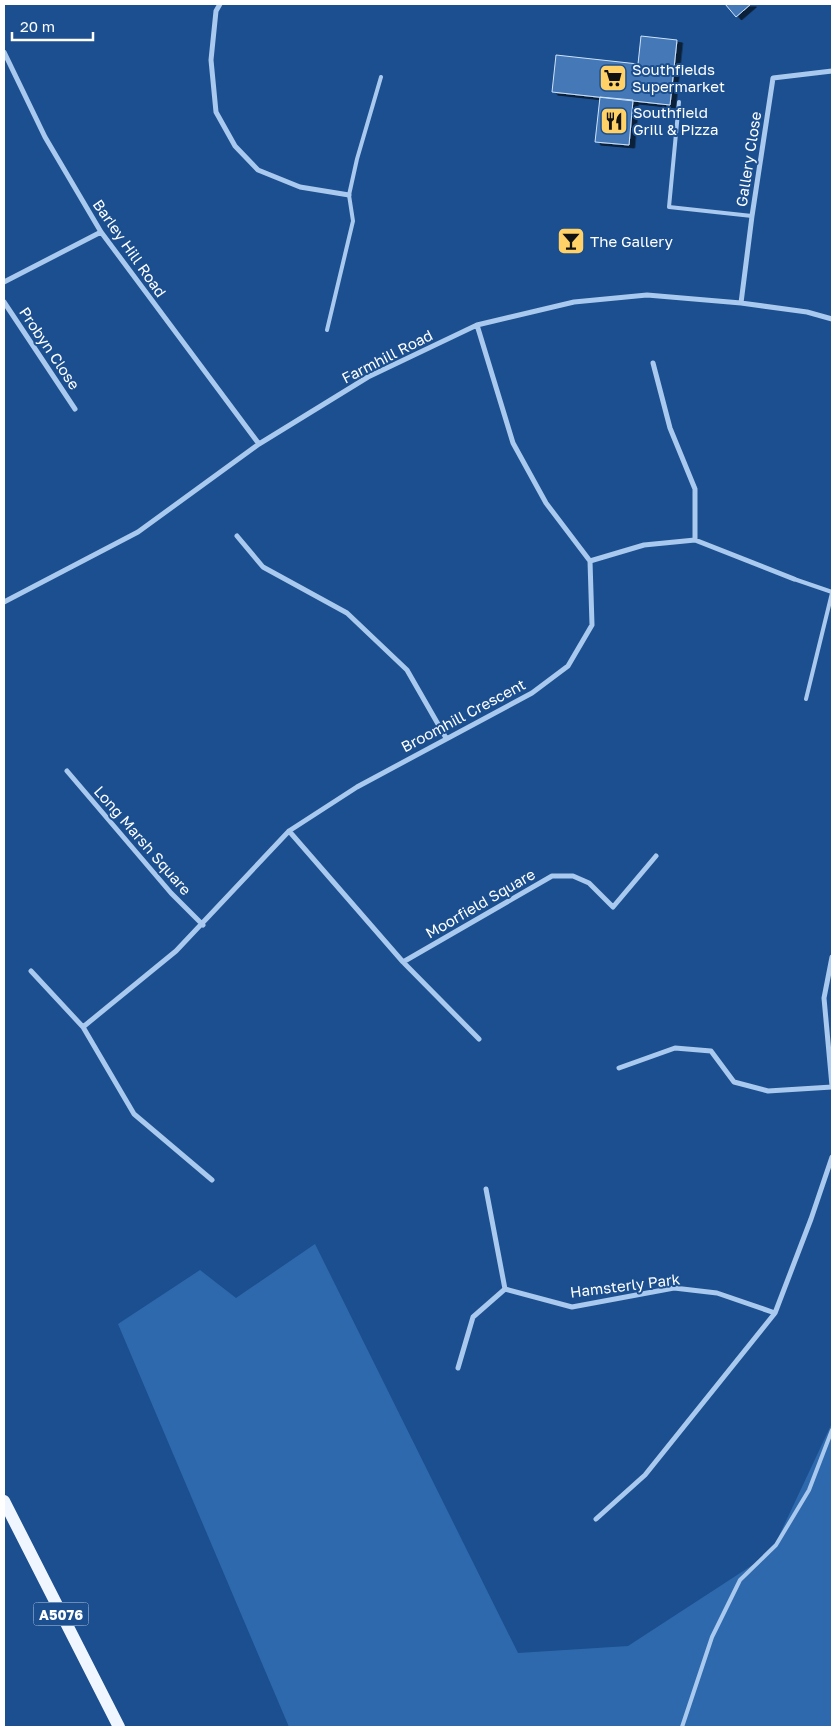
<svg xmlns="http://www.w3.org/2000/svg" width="836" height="1731" viewBox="0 0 836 1731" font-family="'Golos Text',sans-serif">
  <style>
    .green { fill: #2e69ad }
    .building { fill: #4478b7; stroke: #cfe3fa; filter: url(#shadow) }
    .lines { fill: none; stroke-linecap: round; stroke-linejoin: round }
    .lane { stroke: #a9c9ee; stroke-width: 4 }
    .street { stroke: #a9c9ee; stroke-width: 5 }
    .primary { stroke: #f0f6ff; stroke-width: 12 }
    .labels { text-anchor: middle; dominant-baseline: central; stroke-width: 4; stroke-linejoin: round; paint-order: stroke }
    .shield { fill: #1b4f8f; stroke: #bbcadd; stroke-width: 1 }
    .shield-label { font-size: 14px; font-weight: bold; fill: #fff }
    .poi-label { font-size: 15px; fill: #fff; stroke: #1b4f8f; text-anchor: start }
    .street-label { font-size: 15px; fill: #fff; stroke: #1b4f8f }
  </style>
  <defs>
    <filter id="shadow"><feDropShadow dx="5.5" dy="3" stdDeviation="0" flood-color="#0009"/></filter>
  </defs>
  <rect width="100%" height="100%" fill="#1b4f8f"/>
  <!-- green -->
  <path class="green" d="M315 1244 518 1653 628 1646 771 1553 832 1423V1727H289L118 1324 200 1270 236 1298Z"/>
  <!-- building -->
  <path class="building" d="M725 4H751L736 17Z
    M641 36 677 40 670 105 552 92 556 55 638 64Z
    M600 97 633 100 629 145 595 142Z"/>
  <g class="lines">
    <!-- lane -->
    <path class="lane" d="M679 102 669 207 752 216
      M327 330 353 221 349 195 357 159 381 77
      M794 579 832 592
      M806 699 832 593
      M682 1727 712 1637 740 1580 776 1545 809 1490 832 1430"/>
    <!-- street -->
    <path class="street" d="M220 4 216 11 211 60 216 112 235 146 258 170 300 187 349 195
      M4 52 45 137 101 232 259 444
      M4 282 101 232
      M4 302 75 409
      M741 303 752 216 773 78 832 71
      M653 363 670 428 695 489V540
      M237 536 263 567 347 613 407 670 446 738
      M590 561 644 545 695 540 794 579
      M4 602 138 532 259 444 368 377 477 325 574 302 647 295 741 303 807 312 832 319
      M67 771 171 893 203 925
      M289 831 403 962 479 1039
      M832 957 824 998 832 1086
      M403 962 552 876H573L589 883 613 907 656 856
      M31 971 83 1027 134 1114 212 1180
      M83 1027 176 951 289 831 357 787 532 693 568 666 592 625 590 561 546 503 513 443 477 325
      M619 1068 675 1048 711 1051 734 1082 768 1091 832 1087
      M505 1289 572 1307 674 1288 717 1293 775 1313
      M458 1368 473 1317 505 1289 486 1189
      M596 1519 645 1475 775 1313 811 1219 832 1157"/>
    <!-- primary -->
    <path class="primary" d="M4 1501 119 1727"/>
  </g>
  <!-- icons -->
  <defs>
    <g id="supermarket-square" transform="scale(1.4375)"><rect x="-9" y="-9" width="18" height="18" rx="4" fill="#ffd166" stroke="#1b4f8f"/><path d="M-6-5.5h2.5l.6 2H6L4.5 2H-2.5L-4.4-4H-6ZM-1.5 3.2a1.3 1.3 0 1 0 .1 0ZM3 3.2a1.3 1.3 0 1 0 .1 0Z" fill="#111"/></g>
    <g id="restaurant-square" transform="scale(1.4375)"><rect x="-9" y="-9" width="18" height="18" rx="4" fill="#ffd166" stroke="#1b4f8f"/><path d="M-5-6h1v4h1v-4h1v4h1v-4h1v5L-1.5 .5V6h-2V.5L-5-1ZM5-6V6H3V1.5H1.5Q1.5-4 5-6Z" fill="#111"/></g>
    <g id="bar-square" transform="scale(1.4375)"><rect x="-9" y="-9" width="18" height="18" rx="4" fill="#ffd166" stroke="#1b4f8f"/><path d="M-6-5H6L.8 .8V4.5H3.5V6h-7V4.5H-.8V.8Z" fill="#111"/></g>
  </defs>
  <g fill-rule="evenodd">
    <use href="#supermarket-square" x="613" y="78"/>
    <use href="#restaurant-square" x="614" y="121"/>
    <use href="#bar-square" x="571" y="241"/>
  </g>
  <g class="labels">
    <!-- shield labels -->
    <rect class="shield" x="33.5" y="1602.5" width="55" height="23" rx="4"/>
    <g class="shield-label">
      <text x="61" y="1614">A5076</text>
    </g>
    <!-- poi labels -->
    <g class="poi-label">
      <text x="632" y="69">Southfields<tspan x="632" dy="17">Supermarket</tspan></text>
      <text x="633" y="112">Southfield<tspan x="633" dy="17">Grill &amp; Pizza</tspan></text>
      <text x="590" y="241">The Gallery</text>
    </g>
    <!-- street labels -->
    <g class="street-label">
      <text transform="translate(748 159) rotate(-81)">Gallery Close</text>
      <text transform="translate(130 248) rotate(55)">Barley Hill Road</text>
      <text transform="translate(50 348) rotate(56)">Probyn Close</text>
      <text transform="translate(387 356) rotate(-27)">Farmhill Road</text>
      <text transform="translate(463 715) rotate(-28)">Broomhill Crescent</text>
      <text transform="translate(143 840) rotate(49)">Long Marsh Square</text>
      <text transform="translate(480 903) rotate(-30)">Moorfield Square</text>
      <text transform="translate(625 1285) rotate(-7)">Hamsterly Park</text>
    </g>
  </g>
  <!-- border -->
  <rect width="836" height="1731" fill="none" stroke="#ffffff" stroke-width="10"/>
  <!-- scale -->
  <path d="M12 32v8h81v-8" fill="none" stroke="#ffffff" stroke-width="2.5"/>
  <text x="20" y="32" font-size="15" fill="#ffffff" stroke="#1b4f8f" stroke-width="4" paint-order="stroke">20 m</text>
</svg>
